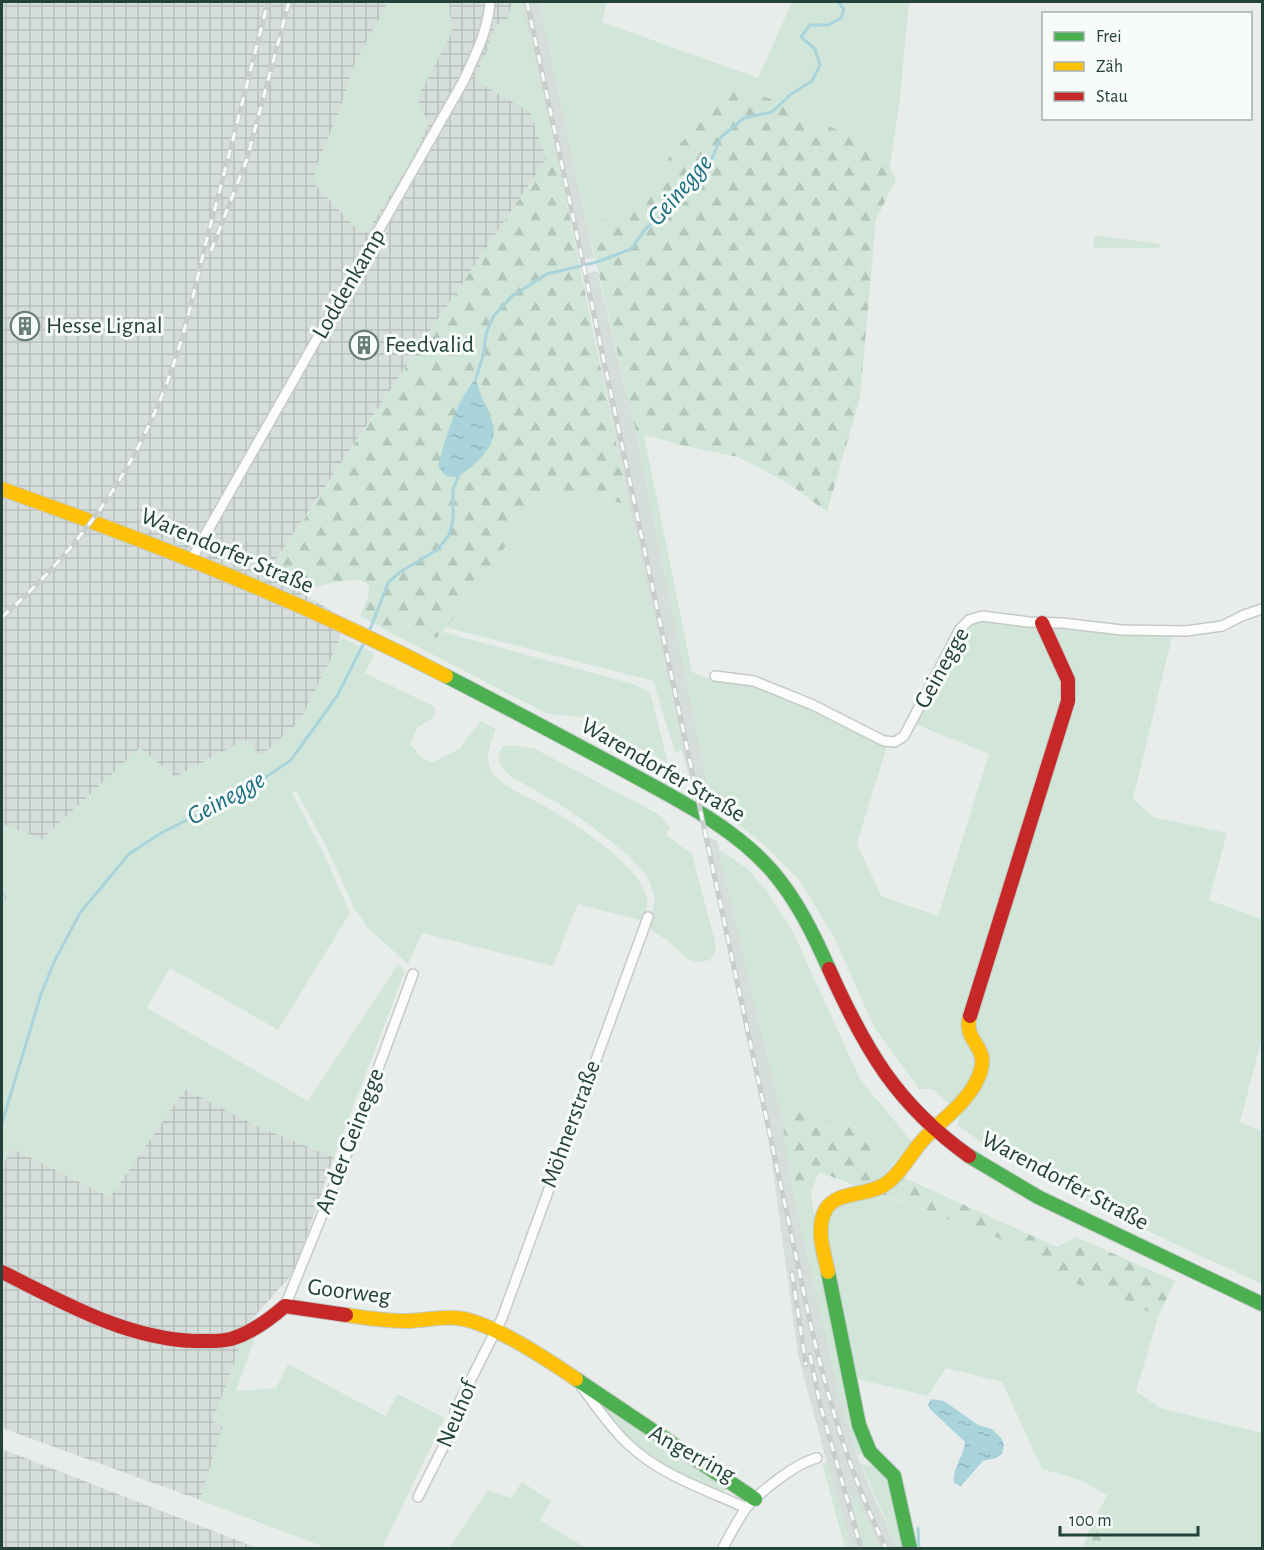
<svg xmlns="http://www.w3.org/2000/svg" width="1264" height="1550" viewBox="0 0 1264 1550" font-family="'Alegreya Sans',sans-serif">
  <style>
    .built { fill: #d6dedb }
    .industrial { fill: url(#industrial-grid) }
    .grass { fill: #d1e6d8 }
    .forest { fill: url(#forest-firs) }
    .water { fill: url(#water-ripples) }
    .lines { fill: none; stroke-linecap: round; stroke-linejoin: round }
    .stream { stroke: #a9d4db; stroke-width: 3 }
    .street-casing { stroke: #c5cac8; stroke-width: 12 }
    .fast-casing { stroke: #c3cbc8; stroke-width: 16 }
    .slow-casing { stroke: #c3cbc8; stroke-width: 16 }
    .jam-casing { stroke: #c3cbc8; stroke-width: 16 }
    .street { stroke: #fcfcfc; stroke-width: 9 }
    .fast { stroke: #4caf50; stroke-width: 14 }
    .slow { stroke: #ffc107; stroke-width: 14 }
    .jam { stroke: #c62828; stroke-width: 14 }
    .rail-casing { stroke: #c9cdcc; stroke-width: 5 }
    .rail { stroke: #f7fbf9; stroke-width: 3; stroke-dasharray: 9; stroke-linecap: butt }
    .labels { text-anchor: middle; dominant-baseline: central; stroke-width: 6; stroke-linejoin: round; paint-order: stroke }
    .street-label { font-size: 24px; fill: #24423a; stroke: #f7fbf9 }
    .poi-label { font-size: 24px; fill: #24423a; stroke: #f7fbf9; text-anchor: start }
    .water-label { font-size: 26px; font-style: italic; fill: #1c6f80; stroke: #f7fbf9 }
  </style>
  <defs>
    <pattern id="industrial-grid" width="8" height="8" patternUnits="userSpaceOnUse" patternTransform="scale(1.5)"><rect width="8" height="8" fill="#d6dedb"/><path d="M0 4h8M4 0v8" fill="none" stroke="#b8c0bd"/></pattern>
    <pattern id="forest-firs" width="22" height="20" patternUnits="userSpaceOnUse" patternTransform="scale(1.5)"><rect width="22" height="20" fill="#d1e6d8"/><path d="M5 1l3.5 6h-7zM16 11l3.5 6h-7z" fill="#b3c6ba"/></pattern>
    <pattern id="water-ripples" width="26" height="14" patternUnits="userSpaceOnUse" patternTransform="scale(1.5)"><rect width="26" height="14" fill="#a9d4db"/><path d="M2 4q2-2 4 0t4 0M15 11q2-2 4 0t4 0" fill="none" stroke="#91b7bd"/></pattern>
  </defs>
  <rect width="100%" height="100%" fill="#e8edeb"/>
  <!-- built -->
  <path class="built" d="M522 2H540L594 258 580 260Z
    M597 271 637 435 709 790 710 805 695 797 682 751 673 703 629 505 583 274Z
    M703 834 717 841 780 1108 794 1195 840 1397 857 1455 873 1495 898 1548H880L857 1498 852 1499 864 1548H851L827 1463 798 1355 769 1141Z"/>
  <!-- industrial -->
  <path class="industrial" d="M2 2H522L555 146 267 573 344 618 338 645 300 721 261 756 245 740 175 777 140 748 42 839 2 907Z
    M185 1089 257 1126 334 1157 294 1272 249 1323 213 1421 223 1426 200 1500 2 1428V1167L12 1148 110 1197Z
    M2 1449 257 1548H2Z"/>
  <!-- grass -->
  <path class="grass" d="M388 2H449L452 32 417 99 429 123 408 167 367 232 359 231 313 183 318 162 336 120 355 63Z
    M512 2H522L555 146 546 158 530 112 474 80 484 58 496 25 508 18Z
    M540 2H607L602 22 758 78 792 2H909L900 98 890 167 885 157 796 107 734 87 677 147 636 203 588 229Z
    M1095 235 1160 244 1159 248H1093Z
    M637 435H644L692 672 711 679 754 684 812 708 887 746 857 843 881 896 938 916 989 754 915 724 964 629 977 620 1173 633 1133 799 1153 817 1227 833 1209 900 1262 919V1038L1240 1122 1262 1131V1284L1179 1246 1024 1170 994 1152 958 1125 959 1114 933 1089H919L874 1027 834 937 799 880 763 844 721 811H712L709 790Z
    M545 486 629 505 673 703 682 751 675 752 653 681 445 627 511 539Z
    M411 625 436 638 443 632 633 684 650 692 668 763 582 717 548 714 391 633Z
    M342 638 375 653 365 673 435 707 434 717 418 727 410 744 423 759 433 762 460 749C465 737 474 732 481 721L496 729C491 742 483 759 493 773 503 788 527 796 543 805 570 821 643 866 647 899 648 907 645 914 643 921L578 904 553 966 422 933 408 964 368 928 354 908 327 848 296 791 292 793 322 850 350 913 278 1030 170 968 147 1008 308 1101 398 964 405 971 334 1157 257 1126 185 1089 110 1197 12 1148 2 1167V907L7 896 2 893V824L42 839 140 748 175 777 245 740 261 756 300 721Z
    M514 745 535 749 658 814 670 827 666 835 692 854 715 942 716 951 710 960C684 966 685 953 668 941 661 936 654 933 648 926L655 900 648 877 628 855 594 828 559 804 510 776 499 763V752L503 746Z
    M719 850 748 869 766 890 792 930 860 1079 912 1142 888 1170 878 1166 874 1131 780 1108Z
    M811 1192 819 1250 866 1454 857 1455 840 1397 794 1195Z
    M874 1193 991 1235 1052 1261 1057 1276 1115 1300 1159 1315 1136 1391 1160 1408 1262 1433V1548H1139L1091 1526 1107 1495 1080 1480 1042 1469 1002 1382 946 1368 928 1396 853 1378 825 1238 827 1222 836 1206Z
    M249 1323 255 1337 236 1391 276 1388 288 1364 385 1416 398 1394 445 1418 382 1548H327L200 1500 223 1426 213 1422Z
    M597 1400 727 1488 724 1493C665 1471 637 1451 597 1403Z
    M822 1463H827L851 1548H845Z
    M861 1464 872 1466 884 1471 893 1481 907 1548H898Z
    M522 1482 551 1501 540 1520 586 1548H449L488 1490 511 1498Z
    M857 1498 880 1548H864L852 1499Z"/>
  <!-- forest -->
  <path class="forest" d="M734 87 796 107 885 157 896 179 876 220 860 398 827 512 788 483 738 457 680 445 654 437 637 435 588 229 636 203 677 147Z
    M555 146 629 505 545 486 511 539 443 632 436 638 411 625 391 633 360 616C363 609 369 597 369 589 369 568 309 591 296 590 287 588 275 578 267 574Z
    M780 1108 874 1131 878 1166 1057 1247 1076 1237 1175 1281 1159 1315 1115 1300 1057 1276 1052 1261 991 1235 819 1172 811 1192 794 1195Z
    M1091 1526 1139 1548H1082Z"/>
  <!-- water -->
  <path class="water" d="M476 378C479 394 487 406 492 422 501 444 474 466 458 477L446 476 438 466C448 432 454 406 476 378Z
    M931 1399 944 1401 978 1425 992 1429 1002 1439 1004 1446 1002 1454 996 1458 983 1461 961 1486 954 1483C952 1468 964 1456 965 1442L930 1409 928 1405Z"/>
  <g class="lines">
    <!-- stream -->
    <path class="stream" d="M476 378 483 356 486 334 493 317 512 296 547 274 597 262 631 249 647 227 658 219 671 198 696 172 712 159 721 137 744 118 772 112 791 94 812 81 820 65 815 49 801 37 810 25H828L841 18 844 9 838 2
      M369 632 388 583 400 572 437 550 449 535 453 521V489L458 477
      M2 1123 41 994 55 960 80 913 129 854 161 833 245 791 291 760 337 696 365 641
      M918 1528 919 1548"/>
    <!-- street casing -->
    <g class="street-casing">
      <path id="street" d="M191 560 463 82C475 56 488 31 490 2
        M715 676 754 681 813 705 884 741 895 742 904 736 960 629 969 620 982 616 1029 622 1062 623 1122 630 1186 631 1222 626 1244 615 1262 609
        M285 1306 344 1161 413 974
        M581 1386C596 1406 610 1427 628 1444 660 1475 707 1490 746 1508
        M418 1497 457 1420 455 1411 502 1318 648 917
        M723 1548C730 1535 738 1519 747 1507 761 1491 796 1463 817 1458"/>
    </g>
    <!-- fast casing -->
    <g class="fast-casing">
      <path id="fast" d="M446 676C508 708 570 741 631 774 680 801 735 828 772 871 797 900 814 935 829 969
        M969 1156 1038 1197 1262 1304
        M828 1272 859 1425 870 1452 894 1476 910 1548
        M576 1379 755 1499"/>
    </g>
    <!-- slow casing -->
    <g class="slow-casing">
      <path id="slow" d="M2 489C154 543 303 602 446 676
        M828 1272C824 1253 815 1228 826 1209 837 1191 867 1196 884 1185 900 1175 910 1154 923 1140 940 1121 963 1106 975 1084 997 1045 961 1045 970 1016
        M346 1315C366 1318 385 1321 406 1321 423 1321 440 1316 457 1318 490 1321 548 1360 576 1379"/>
    </g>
    <!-- jam casing -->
    <g class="jam-casing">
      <path id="jam" d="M829 969C865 1049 896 1104 969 1156
        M970 1016 1068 701V680L1042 623
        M2 1272C63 1302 124 1338 194 1341 206 1341 219 1342 231 1339 251 1333 269 1320 285 1306L346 1315"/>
    </g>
    <!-- street -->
    <use href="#street" class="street"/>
    <!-- fast -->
    <use href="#fast" class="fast"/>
    <!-- slow -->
    <use href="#slow" class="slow"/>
    <!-- jam -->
    <use href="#jam" class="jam"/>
    <!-- rail casing -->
    <g class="rail-casing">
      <path id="rail" d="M527 2 811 1326C829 1403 851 1477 886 1548
        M211 251 247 159 289 2
        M2 617C82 547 138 467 173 366 188 323 197 278 208 234 229 157 248 79 268 2
        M792 1273 806 1365
        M810 1355 820 1404 861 1548"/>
    </g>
    <!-- rail -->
    <use href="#rail" class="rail"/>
  </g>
  <!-- icons -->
  <defs>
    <g id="building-ring" transform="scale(1.5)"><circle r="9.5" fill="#f7fbf9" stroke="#697e78" stroke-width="1.5"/><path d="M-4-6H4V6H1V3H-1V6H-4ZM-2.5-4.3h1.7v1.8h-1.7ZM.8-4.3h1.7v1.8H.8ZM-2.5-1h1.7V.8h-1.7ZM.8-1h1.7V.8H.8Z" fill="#697e78"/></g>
  </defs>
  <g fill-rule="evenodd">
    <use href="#building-ring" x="25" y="326"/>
    <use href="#building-ring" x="364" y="345"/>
  </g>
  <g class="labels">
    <!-- street labels -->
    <g class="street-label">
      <text transform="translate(349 284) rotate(-60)">Loddenkamp</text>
      <text transform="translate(227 551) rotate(23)">Warendorfer Straße</text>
      <text transform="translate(942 668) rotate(-61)">Geinegge</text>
      <text transform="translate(663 770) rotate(30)">Warendorfer Straße</text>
      <text transform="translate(571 1124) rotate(-70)">Möhnerstraße</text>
      <text transform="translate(350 1141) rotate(-69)">An der Geinegge</text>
      <text transform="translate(1065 1181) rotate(28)">Warendorfer Straße</text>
      <text transform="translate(349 1292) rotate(7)">Goorweg</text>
      <text transform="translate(457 1414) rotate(-67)">Neuhof</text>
      <text transform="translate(692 1454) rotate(29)">Angerring</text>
    </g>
    <!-- poi labels -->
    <g class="poi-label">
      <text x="46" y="326">Hesse Lignal</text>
      <text x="385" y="345">Feedvalid</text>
    </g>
    <!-- water labels -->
    <g class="water-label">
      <text transform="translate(680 190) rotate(-49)">Geinegge</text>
      <text transform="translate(226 798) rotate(-29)">Geinegge</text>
    </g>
  </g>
  <!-- border -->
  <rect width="1264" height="1550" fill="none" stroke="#24423a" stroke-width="6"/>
  <!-- legend -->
  <rect x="1042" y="12" width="210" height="108" fill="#f7fbf9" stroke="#a3b1ad" stroke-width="1.5"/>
  <rect x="1054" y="32" width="30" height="9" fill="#4caf50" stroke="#a3b1ad" stroke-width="1.5"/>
  <text x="1096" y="42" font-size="18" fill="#24423a">Frei</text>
  <rect x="1054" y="62" width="30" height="9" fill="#ffc107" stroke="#a3b1ad" stroke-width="1.5"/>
  <text x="1096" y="72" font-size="18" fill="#24423a">Zäh</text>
  <rect x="1054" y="92" width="30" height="9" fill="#c62828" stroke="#a3b1ad" stroke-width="1.5"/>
  <text x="1096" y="102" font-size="18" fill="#24423a">Stau</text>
  <!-- scale -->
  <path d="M1060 1526v9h138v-9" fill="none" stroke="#24423a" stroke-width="3"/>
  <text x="1069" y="1526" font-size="18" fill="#24423a" stroke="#f7fbf9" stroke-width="4.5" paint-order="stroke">100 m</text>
</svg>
